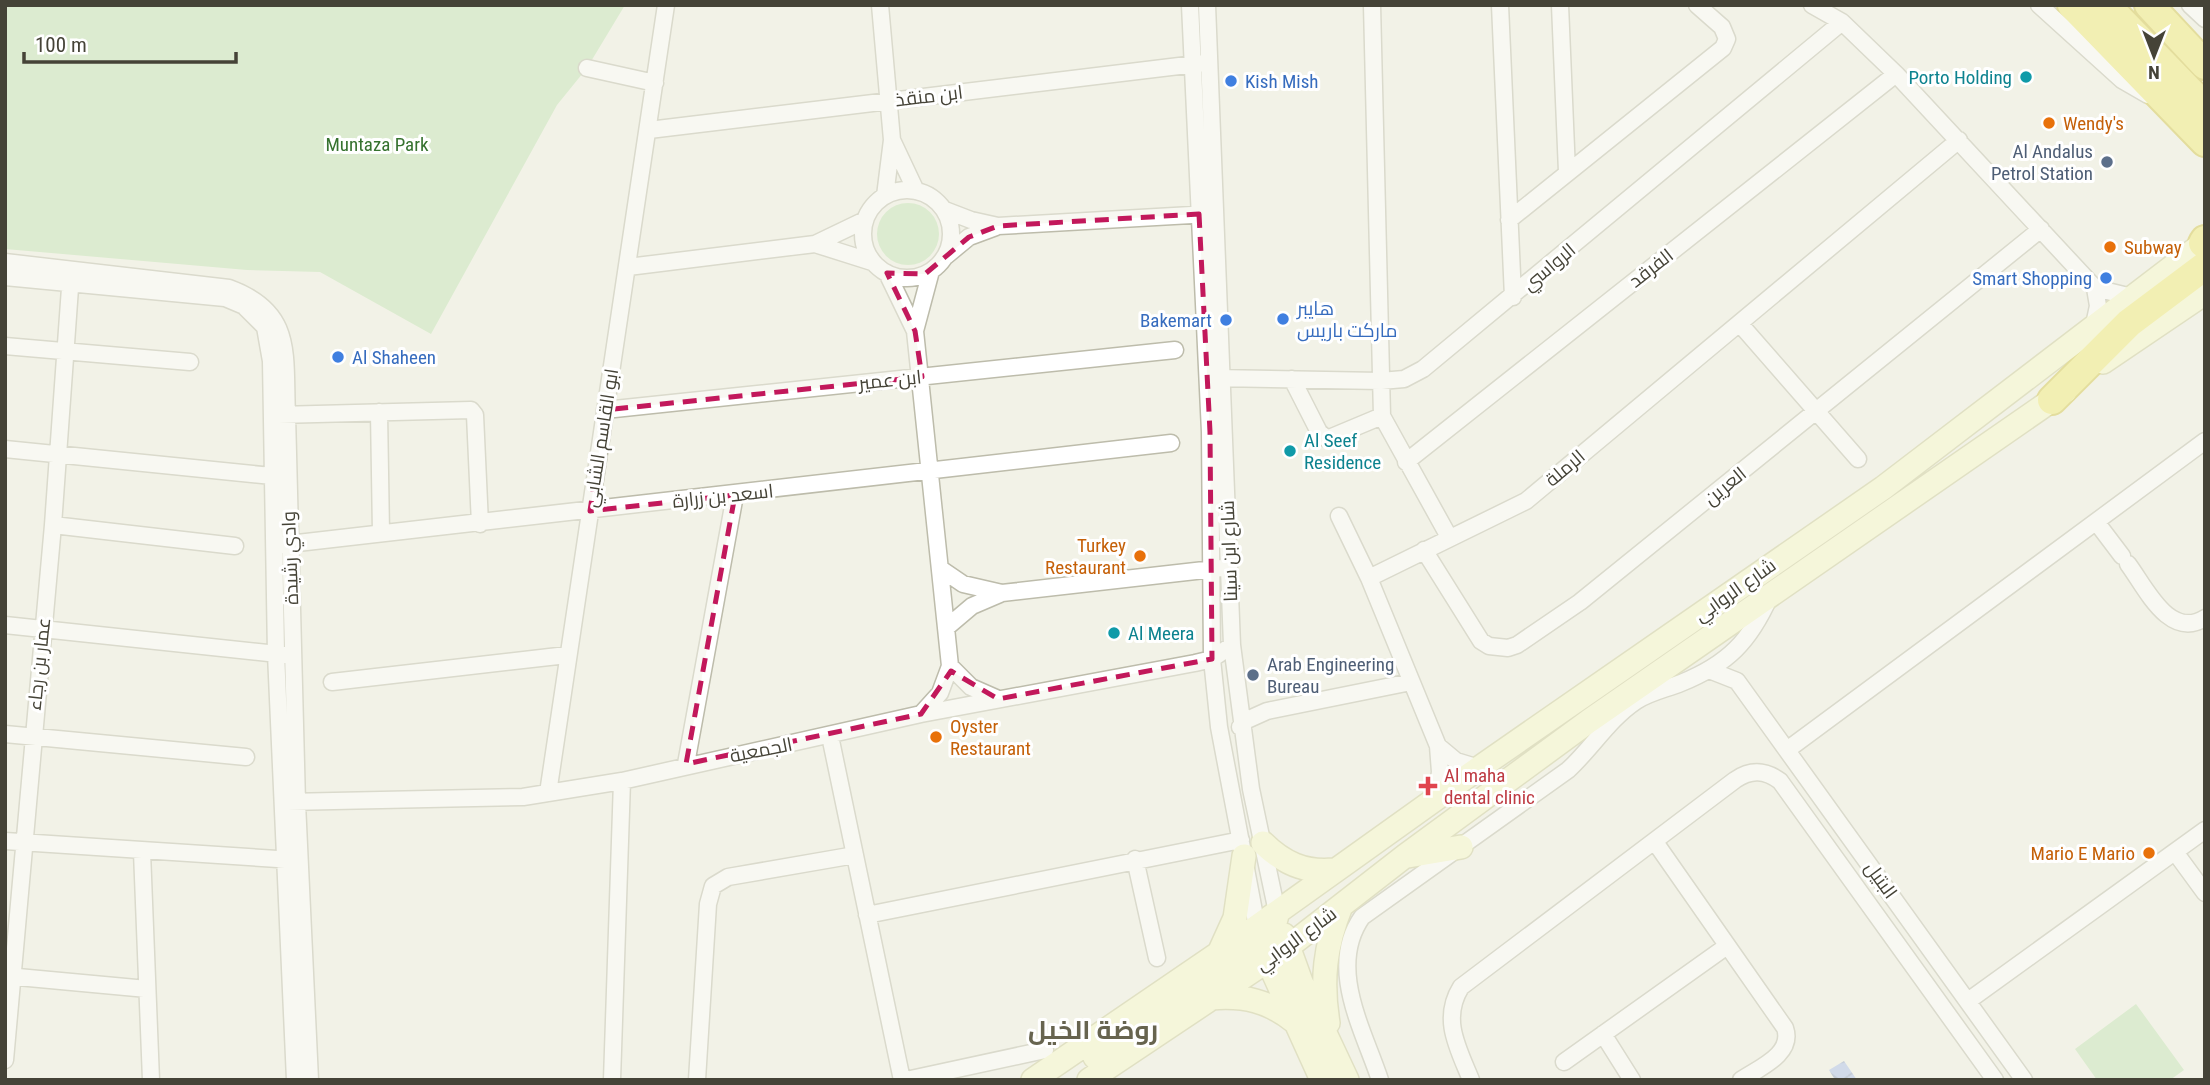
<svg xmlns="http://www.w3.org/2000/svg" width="2210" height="1085" viewBox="0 0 2210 1085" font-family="'Roboto Condensed',Cairo,sans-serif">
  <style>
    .green { fill: #c1e3b3 }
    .water { fill: url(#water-waves) }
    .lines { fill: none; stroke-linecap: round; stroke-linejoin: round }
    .street-casing { stroke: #bdbcab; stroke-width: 19 }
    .secondary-casing { stroke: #cbcb98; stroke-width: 26 }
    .highway-casing { stroke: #d1c343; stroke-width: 32 }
    .street { stroke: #fff; stroke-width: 16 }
    .secondary { stroke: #f9faca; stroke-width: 23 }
    .highway { stroke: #f2eb73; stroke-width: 28 }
    .marked { fill: none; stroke: #c2185b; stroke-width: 5; stroke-dasharray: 14 9; stroke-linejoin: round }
    .culture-dot { fill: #0f9aa8; stroke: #fff; stroke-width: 2.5 }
    .shop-dot { fill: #3f7fe0; stroke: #fff; stroke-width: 2.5 }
    .food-dot { fill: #e8710a; stroke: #fff; stroke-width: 2.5 }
    .service-dot { fill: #5c6f8a; stroke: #fff; stroke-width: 2.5 }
    .health-dot { fill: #e0444e; stroke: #fff; stroke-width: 2.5 }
    .labels { text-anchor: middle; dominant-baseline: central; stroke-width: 6; stroke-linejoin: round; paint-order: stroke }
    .culture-label { font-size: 19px; fill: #0d838f; stroke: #fff; text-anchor: start }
    .shop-label { font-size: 19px; fill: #366cbe; stroke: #fff; text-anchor: start }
    .street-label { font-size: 19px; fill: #454337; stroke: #fff }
    .food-label { font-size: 19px; fill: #c56008; stroke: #fff; text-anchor: start }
    .park-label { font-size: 19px; fill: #36722f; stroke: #fff }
    .service-label { font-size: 19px; fill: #4e5e75; stroke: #fff; text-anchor: end }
    .health-label { font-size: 19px; fill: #be3a42; stroke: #fff; text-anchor: start }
    .district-label { font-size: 26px; font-weight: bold; fill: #67644f; stroke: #fff }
  </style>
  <defs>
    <pattern id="water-waves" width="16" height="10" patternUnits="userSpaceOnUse" patternTransform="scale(1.75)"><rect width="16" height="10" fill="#a8bdea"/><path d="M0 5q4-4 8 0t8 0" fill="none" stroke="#8b9bbe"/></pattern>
  </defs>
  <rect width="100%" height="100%" fill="#f2f2e7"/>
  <!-- green -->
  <path class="green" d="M5 5H625L587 68 557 105 431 334 320 272 247 270 5 249Z
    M877 234a31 31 0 1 1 62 0a31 31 0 1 1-62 0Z
    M2136 1004 2184 1070 2170 1080H2097L2075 1049Z"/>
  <!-- water -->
  <path class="water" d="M1844 1061 1857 1080H1835L1829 1070Z"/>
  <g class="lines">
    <!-- street casing -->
    <g class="street-casing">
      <path id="street" d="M880 5 892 140 885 196
        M1190 5 1210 432 1212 659 1219 727 1257 927
        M1207 5 1232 645 1251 789 1277 912
        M1372 5 1382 416 1449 537
        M1500 5 1513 297
        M1560 5 1567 172
        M1812 5 1842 22 1896 74 2095 288 2132 297
        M2039 5 2122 80 2148 95
        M2190 5 2205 19
        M587 68 655 83
        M649 130 1204 63
        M892 140 916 191
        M863 234a44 44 0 1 1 88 0a44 44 0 1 1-88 0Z
        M945 210 971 220 998 226 1209 214
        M1509 220 1723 48 1727 39 1722 27 1697 5
        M815 244 872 262
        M946 256 969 237 996 227
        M5 262 229 288C295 312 284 355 287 415L297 803 310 1080
        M628 267 815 244 865 220
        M887 273 915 331 950 666 940 693 921 714
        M5 277 225 298 244 306 265 327 271 361 276 654 295 1080
        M1740 324 1858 459
        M2094 325 2098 306 2095 288
        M915 331 931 271
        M5 346 190 362
        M1215 378 1381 381 1404 379 1423 369 1842 22
        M1292 379 1319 432 1327 439 1382 416
        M605 410 1175 350
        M379 412 381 533
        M278 415 471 410 475 415 480 524
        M5 449 282 477
        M1406 462 1896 74
        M1339 516 1369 578 1438 746 1440 772 1436 799
        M2097 523 2122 556
        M53 525 235 546
        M280 545 1171 443
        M1424 550 1481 641 1489 646 1508 648 1517 645 1580 602 2041 229
        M2128 564C2146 588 2169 640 2205 618
        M941 569 963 584 1002 593 1222 568
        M1369 578 1526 501 1959 140
        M5 625 287 655
        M946 628 972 606 1000 594
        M950 666 971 687 996 698
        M1709 670 1737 681 2024 1080
        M332 682 567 655
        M1240 727 1247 720 1267 711 1411 682
        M5 734 246 757
        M830 736 902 1080
        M1438 746 1456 761 1479 768
        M1787 750 2205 441
        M686 764 735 495
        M548 793 666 5
        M287 802 523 797 622 781 921 714 1195 663 1212 659 1232 645
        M5 841 293 860
        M1655 842 1785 1028C1794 1054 1759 1068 1741 1080
        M142 852 151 1080
        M2175 852 2205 893
        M1135 859 1157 958
        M867 915 1241 840
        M7 976 147 989
        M1968 1001 2205 830
        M1603 1034 1632 1080
        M5 1060 53 525 71 274
        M1564 1062 1727 946
        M612 1080 622 781
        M697 1080 708 904 713 886 728 877 855 855
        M906 1080 1045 1050
        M1380 1080C1363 1029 1327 967 1362 917L1568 770C1592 748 1609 719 1636 701 1650 692 1666 689 1681 683 1728 664 1750 641 1770 596
        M1471 1080C1458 1048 1441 1019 1461 987L1735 780C1751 769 1765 770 1780 781L1995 1080"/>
    </g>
    <!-- secondary casing -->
    <g class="secondary-casing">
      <path id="secondary" d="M2103 362 2205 293
        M1263 843C1283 863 1305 873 1334 870
        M1408 856 1461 847
        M1284 935 1301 982 1347 1080
        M1263 950 1322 1080
        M1220 951 1235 918 1244 856
        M1211 998C1244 995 1269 1001 1295 1022
        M1328 1023C1321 980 1325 946 1341 906
        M1095 1057 1261 944 1273 930 1277 915
        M1033 1080 1241 938 1479 768 1883 488 2205 242
        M1089 1080 1288 947 1405 856 1589 721 2065 391"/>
    </g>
    <!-- highway casing -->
    <g class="highway-casing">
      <path id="highway" d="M2072 5 2205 142
        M2106 5 2205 107
        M2149 5 2205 65
        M2203 243 2205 240
        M2052 400 2129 323 2205 266"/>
    </g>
    <!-- street -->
    <use href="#street" class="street"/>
    <!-- secondary -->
    <use href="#secondary" class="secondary"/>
    <!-- highway -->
    <use href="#highway" class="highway"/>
  </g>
  <!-- marked area -->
  <path d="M0 0H2210V1085H0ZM1199 214 1210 432 1212 659 998 699 951 671 921 714 686 764 735 495 590 511 605 410 922 377 915 331 887 273 925 274 969 237 998 226Z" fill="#f2f2e7" fill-opacity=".55" fill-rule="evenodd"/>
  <path class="marked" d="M1199 214 1210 432 1212 659 998 699 951 671 921 714 686 764 735 495 590 511 605 410 922 377 915 331 887 273 925 274 969 237 998 226Z"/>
  <!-- markers -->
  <g class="culture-dot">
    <circle cx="2026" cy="77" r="7"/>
    <circle cx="1290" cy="451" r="7"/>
    <circle cx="1114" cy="633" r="7"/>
  </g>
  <g class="shop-dot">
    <circle cx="1231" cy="81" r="7"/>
    <circle cx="2106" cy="278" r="7"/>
    <circle cx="1283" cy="319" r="7"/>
    <circle cx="1226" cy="320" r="7"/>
    <circle cx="338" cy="357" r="7"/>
  </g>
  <g class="food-dot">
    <circle cx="2049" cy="123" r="7"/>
    <circle cx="2110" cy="247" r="7"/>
    <circle cx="1140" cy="556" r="7"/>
    <circle cx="936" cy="737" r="7"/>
    <circle cx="2149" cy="853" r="7"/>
  </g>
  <g class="service-dot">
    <circle cx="2107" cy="162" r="7"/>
    <circle cx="1253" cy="675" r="7"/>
  </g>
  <path class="health-dot" d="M1424.5 775.5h7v7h7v7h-7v7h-7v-7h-7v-7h7z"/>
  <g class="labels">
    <!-- culture labels -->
    <g class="culture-label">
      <text x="2012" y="77" text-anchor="end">Porto Holding</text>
      <text x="1304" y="440">Al Seef<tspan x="1304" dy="22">Residence</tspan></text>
      <text x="1128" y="633">Al Meera</text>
    </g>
    <!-- shop labels -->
    <g class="shop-label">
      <text x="1245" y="81">Kish Mish</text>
      <text x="2092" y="278" text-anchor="end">Smart Shopping</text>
      <text x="1297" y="308">هايبر<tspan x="1297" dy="22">ماركت باريس</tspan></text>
      <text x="1212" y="320" text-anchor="end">Bakemart</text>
      <text x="352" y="357">Al Shaheen</text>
    </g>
    <!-- street labels -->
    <g class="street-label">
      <text transform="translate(929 96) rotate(-7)">ابن منقذ</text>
      <text transform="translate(1549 267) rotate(-40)">الرواسي</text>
      <text transform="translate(1651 268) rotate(-38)">الفرقد</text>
      <text transform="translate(890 380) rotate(-6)">ابن عمير</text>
      <text transform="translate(601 438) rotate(-81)">ابو القاسم الشابي</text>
      <text transform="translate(1565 468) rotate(-40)">الرملة</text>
      <text transform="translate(1725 486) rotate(-39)">العرين</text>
      <text transform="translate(723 496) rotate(-6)">اسعد بن زرارة</text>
      <text transform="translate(1229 551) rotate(-92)">شارع ابن سينا</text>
      <text transform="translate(290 558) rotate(-92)">وادي رشيدة</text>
      <text transform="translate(1735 590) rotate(-35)">شارع الروابي</text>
      <text transform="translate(39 664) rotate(-84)">عمار بن رجاء</text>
      <text transform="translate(761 750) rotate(-11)">الجمعية</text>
      <text transform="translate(1881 880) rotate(54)">البتيل</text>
      <text transform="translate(1296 939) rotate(-36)">شارع الروابي</text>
    </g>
    <!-- food labels -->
    <g class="food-label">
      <text x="2063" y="123">Wendy's</text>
      <text x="2124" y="247">Subway</text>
      <text x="1126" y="545" text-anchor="end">Turkey<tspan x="1126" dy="22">Restaurant</tspan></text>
      <text x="950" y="726">Oyster<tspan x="950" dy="22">Restaurant</tspan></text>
      <text x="2135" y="853" text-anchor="end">Mario E Mario</text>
    </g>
    <!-- park labels -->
    <g class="park-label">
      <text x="377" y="144">Muntaza Park</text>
    </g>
    <!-- service labels -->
    <g class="service-label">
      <text x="2093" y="151">Al Andalus<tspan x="2093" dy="22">Petrol Station</tspan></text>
      <text x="1267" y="664" text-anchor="start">Arab Engineering<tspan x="1267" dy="22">Bureau</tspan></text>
    </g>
    <!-- health labels -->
    <g class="health-label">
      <text x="1444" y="775">Al maha<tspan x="1444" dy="22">dental clinic</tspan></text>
    </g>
    <!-- district labels -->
    <g class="district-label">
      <text x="1093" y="1030">روضة الخيل</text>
    </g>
  </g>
  <!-- border -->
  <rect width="2210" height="1085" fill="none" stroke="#454337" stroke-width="14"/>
  <!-- north arrow -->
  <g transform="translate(2154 56) rotate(180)" stroke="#ffffff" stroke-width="5" paint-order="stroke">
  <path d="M0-5L12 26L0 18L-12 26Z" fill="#454337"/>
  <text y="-10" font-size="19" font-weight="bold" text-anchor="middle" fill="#454337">N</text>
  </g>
  <!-- scale -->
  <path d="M24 52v10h212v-10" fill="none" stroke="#454337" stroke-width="3.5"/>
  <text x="35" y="52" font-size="21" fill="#454337" stroke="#ffffff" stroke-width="5" paint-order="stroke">100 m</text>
</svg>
